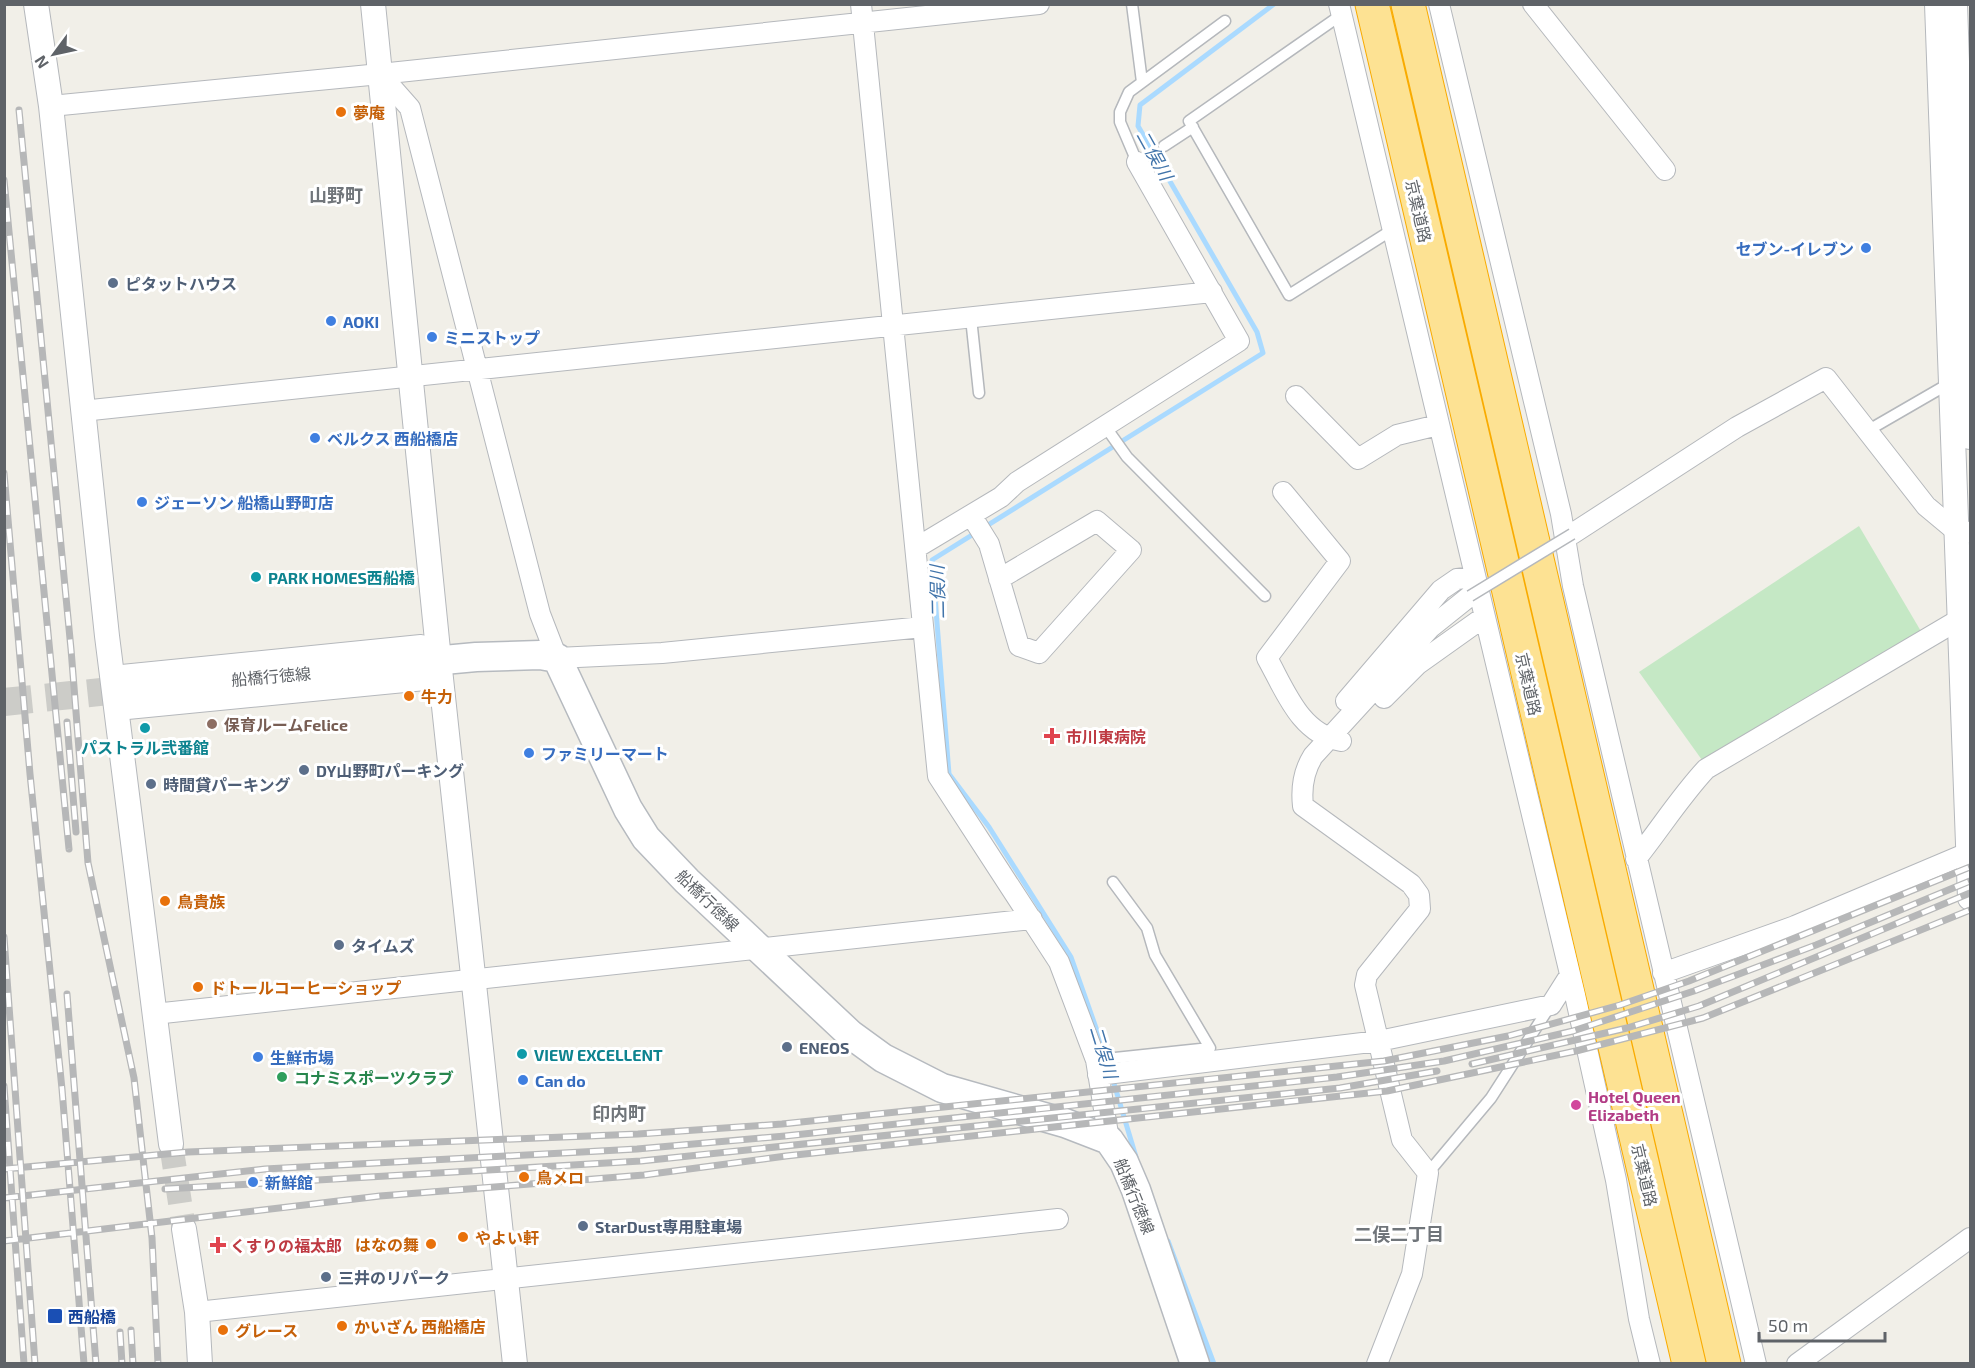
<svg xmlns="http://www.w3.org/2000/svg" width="1975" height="1368" viewBox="0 0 1975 1368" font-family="'Exo 2','Noto Sans JP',sans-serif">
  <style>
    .green { fill: #c5e8c5 }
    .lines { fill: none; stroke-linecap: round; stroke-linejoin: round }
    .stream { stroke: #aadaff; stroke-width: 5 }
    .tertiary-tunnel { stroke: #ccccc8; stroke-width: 24; stroke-dasharray: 24 12; stroke-linecap: butt }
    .secondary-tunnel { stroke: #ccccc8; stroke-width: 28; stroke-dasharray: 28 14; stroke-linecap: butt }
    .service-casing { stroke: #b5b8bc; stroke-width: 13 }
    .minor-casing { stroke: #b5b8bc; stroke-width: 22 }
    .tertiary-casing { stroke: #b5b8bc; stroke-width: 26 }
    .secondary-casing { stroke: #b6babf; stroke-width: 31 }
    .motorway-casing { stroke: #f9ab00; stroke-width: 35 }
    .service { stroke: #fff; stroke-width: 10 }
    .minor { stroke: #fff; stroke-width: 20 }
    .tertiary { stroke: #fff; stroke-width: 24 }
    .secondary { stroke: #fff; stroke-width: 28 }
    .motorway { stroke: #fde293; stroke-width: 33 }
    .rail-casing { stroke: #b6b7b8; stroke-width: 7 }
    .rail { stroke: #fff; stroke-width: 4.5; stroke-dasharray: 14; stroke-linecap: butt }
    .service-bridge-casing { stroke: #b5b8bc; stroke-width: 13; stroke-linecap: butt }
    .service-bridge { stroke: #fff; stroke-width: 10 }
    .food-dot { fill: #e8710a; stroke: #fff; stroke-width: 2 }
    .shop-dot { fill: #3f7fe0; stroke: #fff; stroke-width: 2 }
    .service-dot { fill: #5c6f8a; stroke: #fff; stroke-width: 2 }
    .culture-dot { fill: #0f9aa8; stroke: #fff; stroke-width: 2 }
    .education-dot { fill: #8d6e63; stroke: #fff; stroke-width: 2 }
    .health-dot { fill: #e0444e; stroke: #fff; stroke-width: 2 }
    .leisure-dot { fill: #2e9e5b; stroke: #fff; stroke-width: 2 }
    .hotel-dot { fill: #d1479c; stroke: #fff; stroke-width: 2 }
    .transit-dot { fill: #1a4fb4; stroke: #fff; stroke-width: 2 }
    .labels { text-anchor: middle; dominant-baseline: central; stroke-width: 6; stroke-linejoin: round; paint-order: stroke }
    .food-label { font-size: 16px; font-weight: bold; fill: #c56008; stroke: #fff; text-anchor: start }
    .street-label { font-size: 16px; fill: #5f6368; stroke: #fff }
    .shop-label { font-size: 16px; font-weight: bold; fill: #366cbe; stroke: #fff; text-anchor: start }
    .service-label { font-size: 16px; font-weight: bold; fill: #4e5e75; stroke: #fff; text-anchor: start }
    .culture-label { font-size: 16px; font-weight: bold; fill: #0d838f; stroke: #fff; text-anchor: start }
    .education-label { font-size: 16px; font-weight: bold; fill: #785e54; stroke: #fff; text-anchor: start }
    .health-label { font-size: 16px; font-weight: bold; fill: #be3a42; stroke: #fff; text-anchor: start }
    .leisure-label { font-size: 16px; font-weight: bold; fill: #27864d; stroke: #fff; text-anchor: start }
    .hotel-label { font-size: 16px; font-weight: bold; fill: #b23c85; stroke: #fff; text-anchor: start }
    .transit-label { font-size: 16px; font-weight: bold; fill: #164399; stroke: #fff; text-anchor: start }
    .water-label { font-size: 18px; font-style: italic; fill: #4174aa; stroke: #fff }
    .neighbourhood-label { font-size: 18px; font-weight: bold; fill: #70757a; stroke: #fff }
  </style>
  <rect width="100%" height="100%" fill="#f1efe8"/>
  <!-- green -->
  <path class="green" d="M1859 526 1922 633 1707 767 1639 672Z"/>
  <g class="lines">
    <!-- stream -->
    <path class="stream" d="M1107 1059 1071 957 989 827 949 774 932 560 1263 353 1257 332 1138 126 1140 105 1274 4
      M1112 1077 1136 1157
      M1168 1241 1214 1364"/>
    <!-- tertiary-tunnel -->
    <path class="tertiary-tunnel" d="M171 1144 184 1229"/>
    <!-- secondary-tunnel -->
    <path class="secondary-tunnel" d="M4 702 129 689"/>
    <!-- service casing -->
    <g class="service-casing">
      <path id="service" d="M1132 4 1142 82
        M1341 15 1189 121 1289 295 1392 230
        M1164 146 1193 127
        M1137 162 1120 122V112L1129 92 1225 21
        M971 318 979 393
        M1105 426 1127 457 1265 596
        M1867 431 1950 383
        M1096 1060 1210 1048 1155 955 1147 928 1113 882
        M1428 1173 1491 1098 1550 1006"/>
    </g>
    <!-- minor casing -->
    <g class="minor-casing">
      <path id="minor" d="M861 4 938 776 1059 962 1096 1060 1109 1140
        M1339 4 1575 995 1616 1180 1639 1319 1650 1364
        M1439 4 1561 514 1573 586 1756 1364
        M1533 4 1665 170
        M380 74 410 108 540 614 557 658 662 653 923 627
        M51 106 380 74 1039 4
        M1296 396 1358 459 1397 435 1438 425
        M82 411 1212 292
        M1283 492 1340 561 1267 658C1285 690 1300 734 1341 741
        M971 515 989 544 1019 646 1039 653 1131 550 1097 521 999 579
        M1572 534 1737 427 1826 378 1926 506 1956 531 1970 532
        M916 548 1001 497 1017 482 1239 341 1137 162
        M112 676 421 645 439 660 425 680 117 710
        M1384 698 1418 664 1484 617
        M1346 701 1441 590 1457 579 1474 577
        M1636 859C1660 829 1680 797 1706 769L1960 619
        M1663 973 1795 926 1970 852
        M154 1014 1032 919
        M1098 1075 1379 1041 1551 1005 1570 975
        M197 1312 1058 1219
        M1377 1364 1412 1274 1428 1173 1402 1140 1365 985 1367 975 1420 909 1419 895 1411 884 1303 806C1301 788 1303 772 1313 756L1430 628 1470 596
        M1797 1364 1970 1238"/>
    </g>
    <!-- tertiary casing -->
    <g class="tertiary-casing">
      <path id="tertiary" d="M36 4 51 106 107 636 171 1144
        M373 4 439 660 515 1364
        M1937 4 1970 898
        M1955 4 1970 437
        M184 1229 197 1312 200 1364"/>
    </g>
    <!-- secondary casing -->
    <g class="secondary-casing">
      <path id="secondary" d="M129 689 476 657 540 655 557 658 628 809 646 838 687 881 850 1034 883 1058 942 1088 1065 1123 1109 1140 1124 1162 1136 1190 1195 1364"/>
    </g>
    <!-- motorway casing -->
    <g class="motorway-casing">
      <path id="motorway" d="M1372 4 1689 1364
        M1408 4 1724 1364"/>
    </g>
    <!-- service -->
    <use href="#service" class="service"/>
    <!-- minor -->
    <use href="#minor" class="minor"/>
    <!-- tertiary -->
    <use href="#tertiary" class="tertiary"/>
    <!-- secondary -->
    <use href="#secondary" class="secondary"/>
    <!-- motorway -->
    <use href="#motorway" class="motorway"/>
    <!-- rail casing -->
    <g class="rail-casing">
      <path id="rail" d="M19 110 71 649 88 863 134 1078 152 1238 158 1364
        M4 180 69 849
        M4 473 30 774 62 1089 84 1364
        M67 722 76 832
        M4 937 35 1364
        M67 994 96 1364
        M1472 1064 1627 1028 1699 1006 1970 893
        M4 1086 24 1364
        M4 1169 188 1152 638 1134 782 1124 1384 1061 1508 1036 1620 1005 1689 981 1970 867
        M165 1189 641 1161 1340 1088 1437 1071
        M4 1198 265 1169 637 1149 785 1136 1337 1077 1444 1061 1573 1031 1694 991 1816 945 1970 881
        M4 1241 380 1196 644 1175 786 1156 1387 1091 1576 1051 1703 1018 1970 910
        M131 1330 133 1364
        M120 1332 122 1364"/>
    </g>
    <!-- rail -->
    <use href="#rail" class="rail"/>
    <!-- service-bridge casing -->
    <g class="service-bridge-casing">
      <path id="service-bridge" d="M1470 596 1572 534"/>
    </g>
    <!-- service-bridge -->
    <use href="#service-bridge" class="service-bridge"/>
  </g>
  <!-- markers -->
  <g class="food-dot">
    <circle cx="341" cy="112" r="6"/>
    <circle cx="409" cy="696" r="6"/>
    <circle cx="165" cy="901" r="6"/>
    <circle cx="198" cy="987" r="6"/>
    <circle cx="524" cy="1177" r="6"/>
    <circle cx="463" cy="1237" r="6"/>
    <circle cx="431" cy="1244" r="6"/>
    <circle cx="342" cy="1326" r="6"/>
    <circle cx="223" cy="1330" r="6"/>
  </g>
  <g class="shop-dot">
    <circle cx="1866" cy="248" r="6"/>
    <circle cx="331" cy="321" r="6"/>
    <circle cx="432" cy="337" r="6"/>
    <circle cx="315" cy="438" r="6"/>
    <circle cx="142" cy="502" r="6"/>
    <circle cx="529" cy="753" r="6"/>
    <circle cx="258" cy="1057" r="6"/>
    <circle cx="523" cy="1080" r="6"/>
    <circle cx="253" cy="1182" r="6"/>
  </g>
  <g class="service-dot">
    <circle cx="113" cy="283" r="6"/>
    <circle cx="304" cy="770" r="6"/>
    <circle cx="151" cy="784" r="6"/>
    <circle cx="339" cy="945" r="6"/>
    <circle cx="787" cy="1047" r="6"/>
    <circle cx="583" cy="1226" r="6"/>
    <circle cx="326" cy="1277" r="6"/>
  </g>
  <g class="culture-dot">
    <circle cx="256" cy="577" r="6"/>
    <circle cx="145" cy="728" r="6"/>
    <circle cx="522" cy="1054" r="6"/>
  </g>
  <circle class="education-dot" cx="212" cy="724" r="6"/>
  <g class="health-dot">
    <path d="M1049 727h6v6h6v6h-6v6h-6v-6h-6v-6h6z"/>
    <path d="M215 1236h6v6h6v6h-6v6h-6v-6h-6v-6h6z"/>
  </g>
  <circle class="leisure-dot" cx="282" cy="1077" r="6"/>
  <circle class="hotel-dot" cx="1576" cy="1105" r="6"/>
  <rect class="transit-dot" x="47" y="1308" width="16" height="16" rx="3"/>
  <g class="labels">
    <!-- food labels -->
    <g class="food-label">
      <text x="353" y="112">夢庵</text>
      <text x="421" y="696">牛力</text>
      <text x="177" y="901">鳥貴族</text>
      <text x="210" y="987">ドトールコーヒーショップ</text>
      <text x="536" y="1177">鳥メロ</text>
      <text x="475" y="1237">やよい軒</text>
      <text x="419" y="1244" text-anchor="end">はなの舞</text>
      <text x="354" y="1326">かいざん 西船橋店</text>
      <text x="235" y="1330">グレース</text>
    </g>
    <!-- street labels -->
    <g class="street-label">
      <text transform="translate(1419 211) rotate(77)">京葉道路</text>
      <text transform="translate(271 676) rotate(-5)">船橋行徳線</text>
      <text transform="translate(1529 684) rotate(77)">京葉道路</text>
      <text transform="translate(708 900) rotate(44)">船橋行徳線</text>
      <text transform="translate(1645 1175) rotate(77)">京葉道路</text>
      <text transform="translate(1135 1196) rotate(68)">船橋行徳線</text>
    </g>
    <!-- shop labels -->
    <g class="shop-label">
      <text x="1854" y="248" text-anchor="end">セブン-イレブン</text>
      <text x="343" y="321">AOKI</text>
      <text x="444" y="337">ミニストップ</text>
      <text x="327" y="438">ベルクス 西船橋店</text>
      <text x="154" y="502">ジェーソン 船橋山野町店</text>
      <text x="541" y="753">ファミリーマート</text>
      <text x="270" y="1057">生鮮市場</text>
      <text x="535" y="1080">Can do</text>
      <text x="265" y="1182">新鮮館</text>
    </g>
    <!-- service labels -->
    <g class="service-label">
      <text x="125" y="283">ピタットハウス</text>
      <text x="316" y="770">DY山野町パーキング</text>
      <text x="163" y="784">時間貸パーキング</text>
      <text x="351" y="945">タイムズ</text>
      <text x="799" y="1047">ENEOS</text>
      <text x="595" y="1226">StarDust専用駐車場</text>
      <text x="338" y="1277">三井のリパーク</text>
    </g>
    <!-- culture labels -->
    <g class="culture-label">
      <text x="268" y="577">PARK HOMES西船橋</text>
      <text x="145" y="747" text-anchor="middle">パストラル弐番館</text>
      <text x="534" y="1054">VIEW EXCELLENT</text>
    </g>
    <!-- education labels -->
    <g class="education-label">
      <text x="224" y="724">保育ルームFelice</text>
    </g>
    <!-- health labels -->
    <g class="health-label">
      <text x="1066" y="736">市川東病院</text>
      <text x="230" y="1245">くすりの福太郎</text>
    </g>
    <!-- leisure labels -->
    <g class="leisure-label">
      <text x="294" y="1077">コナミスポーツクラブ</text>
    </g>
    <!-- hotel labels -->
    <g class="hotel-label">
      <text x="1588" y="1096">Hotel Queen<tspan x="1588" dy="18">Elizabeth</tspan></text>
    </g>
    <!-- transit labels -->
    <g class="transit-label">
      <text x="68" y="1316">西船橋</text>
    </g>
    <!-- water labels -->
    <g class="water-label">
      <text transform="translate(1155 155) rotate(61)">二俣川</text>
      <text transform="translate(937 592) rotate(-91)">二俣川</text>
      <text transform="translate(1104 1052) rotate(73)">二俣川</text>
    </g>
    <!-- neighbourhood labels -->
    <g class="neighbourhood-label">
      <text x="336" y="195">山野町</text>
      <text x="619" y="1113">印内町</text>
      <text x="1399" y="1234">二俣二丁目</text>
    </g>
  </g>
  <!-- border -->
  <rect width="1975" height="1368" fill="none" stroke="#5f6368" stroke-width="12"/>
  <!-- north arrow -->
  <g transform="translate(54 54) rotate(237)" stroke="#ffffff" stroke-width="4.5" paint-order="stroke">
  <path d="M0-4.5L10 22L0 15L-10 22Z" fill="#5f6368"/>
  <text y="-9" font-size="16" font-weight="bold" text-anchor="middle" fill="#5f6368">N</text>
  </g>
  <!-- scale -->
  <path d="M1759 1332v9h126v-9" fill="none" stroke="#5f6368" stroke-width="3"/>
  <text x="1768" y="1332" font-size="18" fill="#5f6368" stroke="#ffffff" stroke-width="4.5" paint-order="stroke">50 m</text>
</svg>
